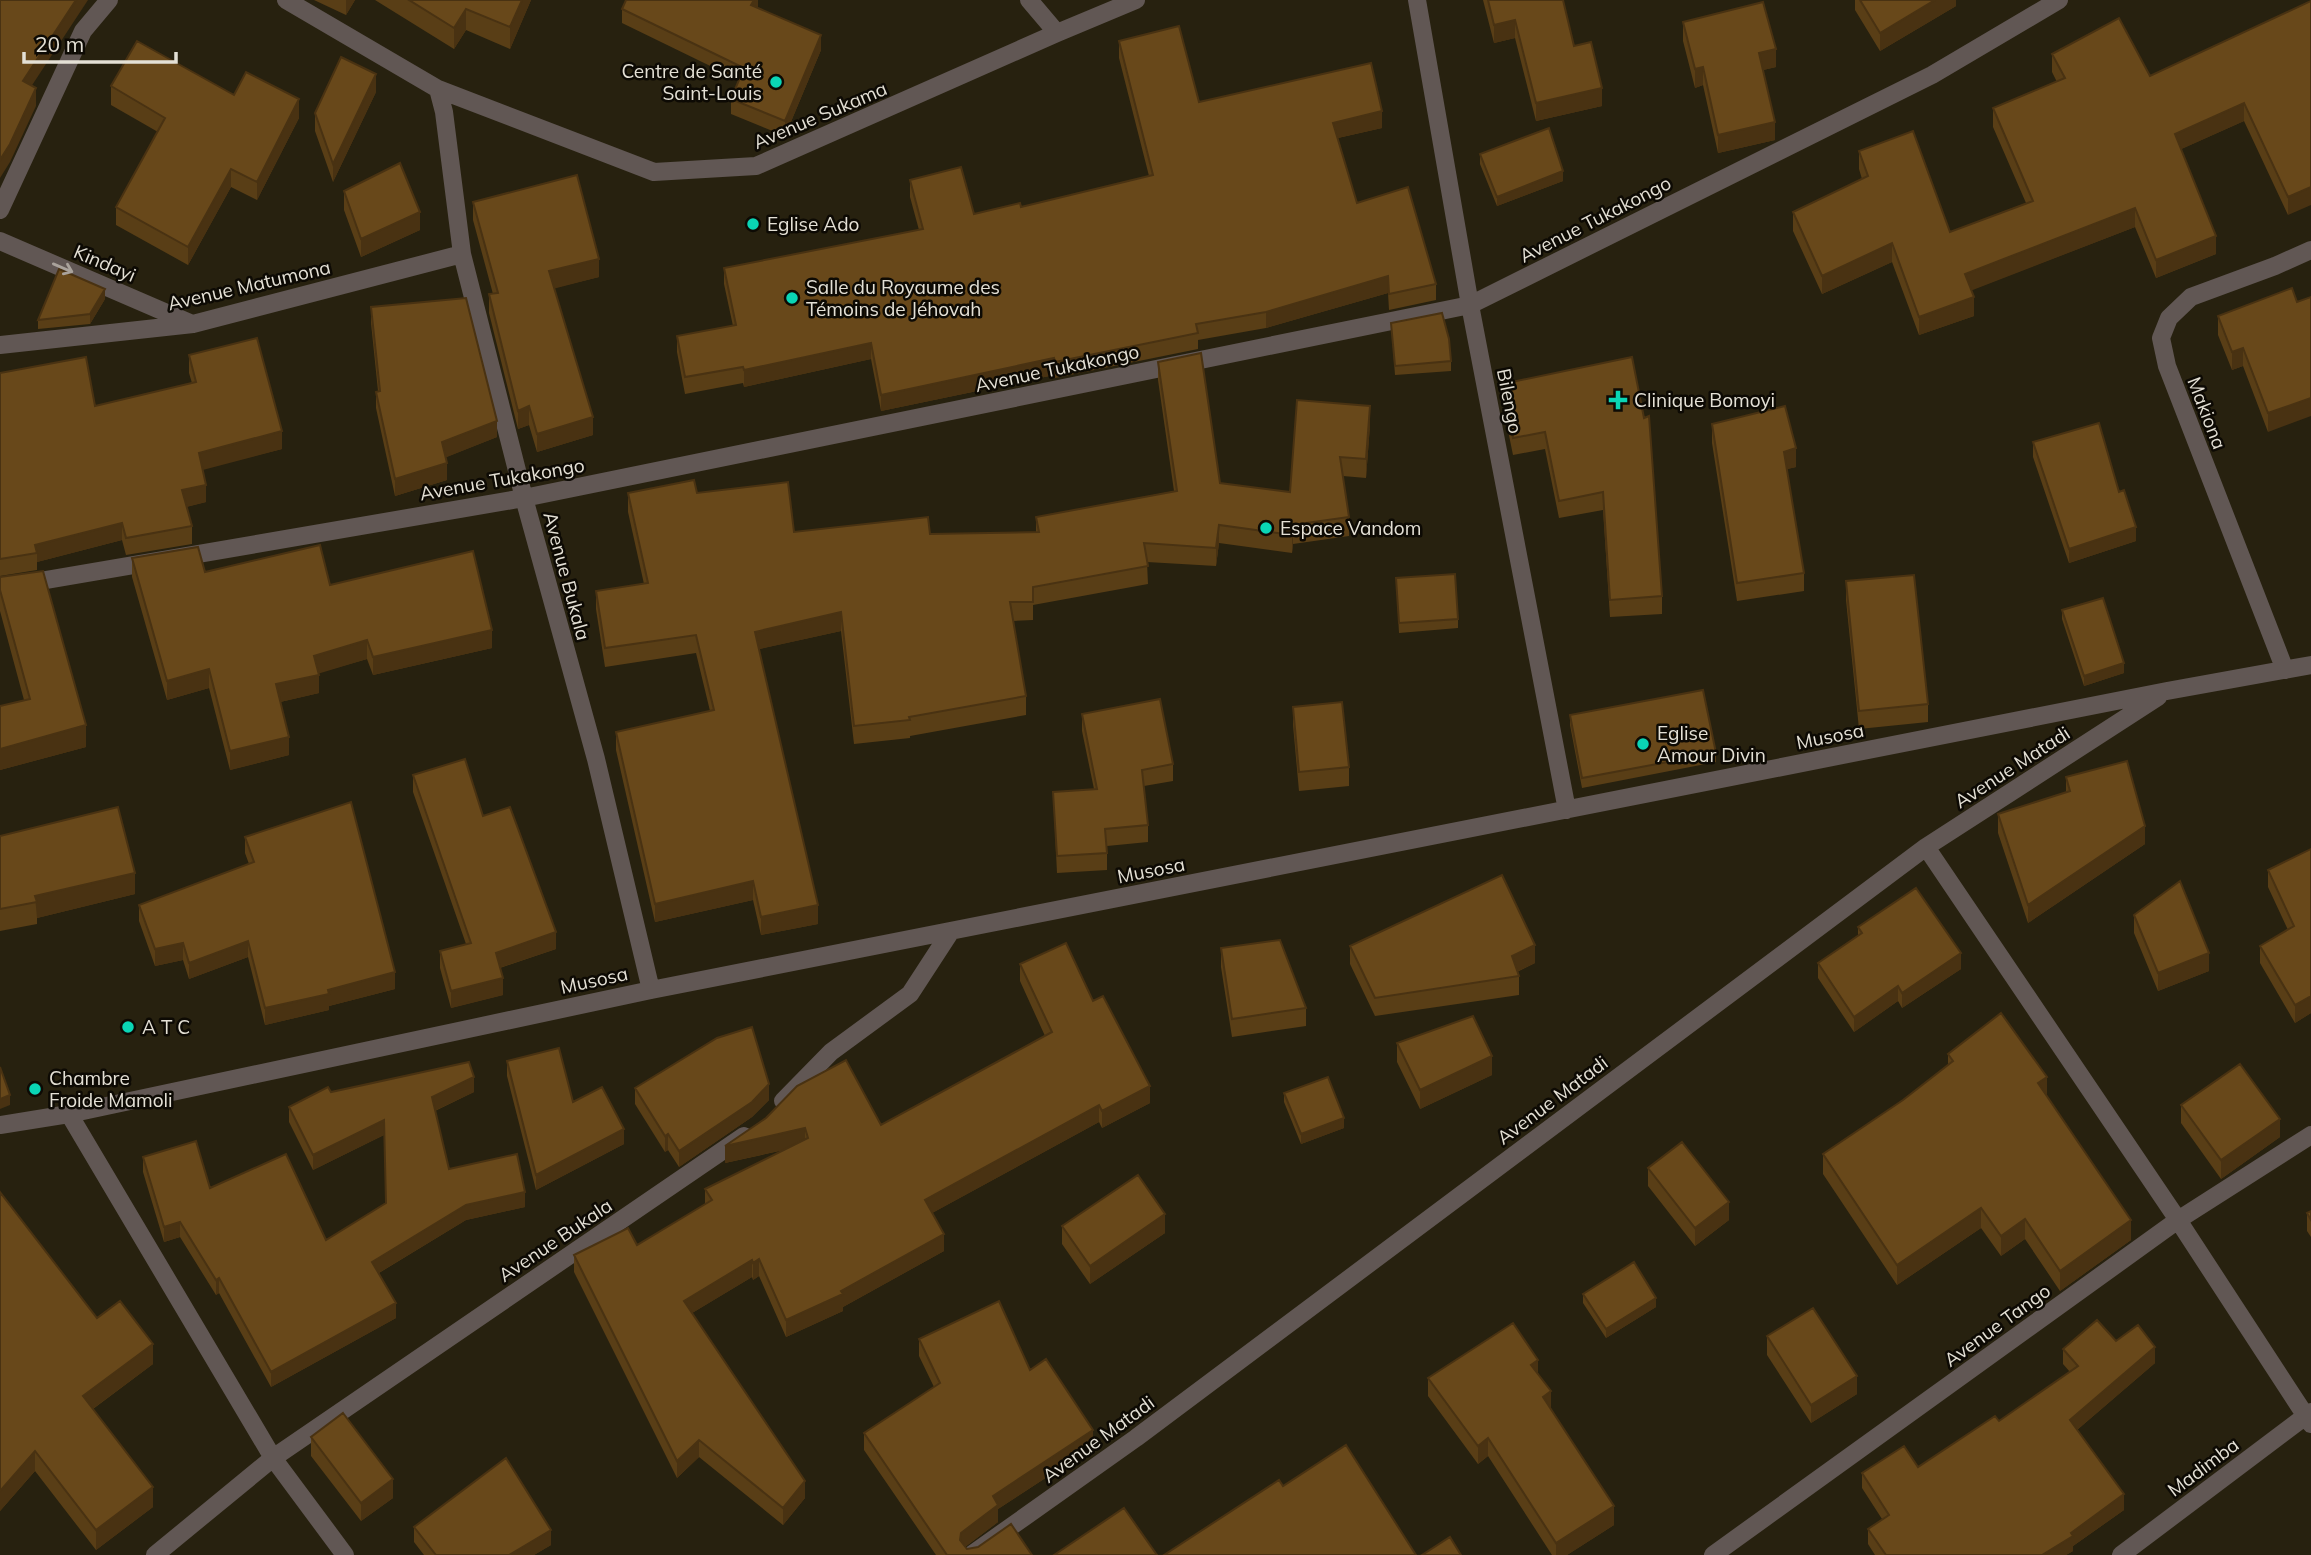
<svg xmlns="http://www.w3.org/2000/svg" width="2311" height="1555" viewBox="0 0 2311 1555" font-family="Mulish,sans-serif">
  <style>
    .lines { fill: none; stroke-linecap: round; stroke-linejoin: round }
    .street { stroke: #615754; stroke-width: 18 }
    .wall { fill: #593e16 }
    .shaded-wall { fill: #493212 }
    .building { fill: #68481a; stroke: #493212; stroke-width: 2 }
    .oneway { stroke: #a9a29b }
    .poi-dot { fill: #0ad5b5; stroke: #0d0a04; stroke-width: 2.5 }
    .labels { text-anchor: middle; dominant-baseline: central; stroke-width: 5; stroke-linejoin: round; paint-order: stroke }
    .poi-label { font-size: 19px; fill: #e4e0d5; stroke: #0d0a04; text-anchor: start }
    .street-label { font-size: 19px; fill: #e4e0d5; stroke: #0d0a04 }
  </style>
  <rect width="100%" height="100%" fill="#27210f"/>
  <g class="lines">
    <!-- street -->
    <path class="street" d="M286 0 438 89 654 172 756 166 1057 33 1136 0
      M1029 0 1057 33
      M1417 0 1470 305 1567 810
      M438 89 444 112 462 254 524 498 596 759 651 990
      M0 210 83 31 109 0
      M0 241 190 323
      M0 345 193 324 462 254
      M0 588 524 498 1470 305 1932 75 2059 0
      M2285 670 2167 366 2161 338 2169 318 2191 297 2275 266 2311 250
      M1926 847 2178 1220 2311 1424
      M783 1101 831 1052 910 994 951 931
      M69 1114 273 1458 345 1555
      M0 1125 69 1114 651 990 2167 691 2311 665
      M155 1555 273 1458 744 1136
      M971 1555 1136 1438 1926 847 2158 697
      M1713 1555 2178 1220 2311 1135
      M2121 1555 2311 1412"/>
  </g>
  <!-- wall -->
  <path class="wall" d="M314 0H355L346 15Z
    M375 0H531L510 49 466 30 454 49Z
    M758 0 757 8 821 50 785 136 731 114V99L739 80 622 23V9Z
    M1483 0H1563L1574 46 1602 106 1536 121 1515 38 1494 43Z
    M1855 0H1956V6L1880 51 1855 10Z
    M2311 1 2288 215 2244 121 2181 149 2216 254 2156 278 2135 227 1971 290 1974 316 1919 335 1892 262 1822 294 1793 231V212L1862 179 1859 169V151L1950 232 2026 203 1993 127V108L2057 82 2052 72V54L2150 76Z
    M1683 22 1776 67 1763 70 1775 140 1718 153 1703 85 1695 88 1683 41Z
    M1119 41 1199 102 1382 128 1338 138 1357 203 1436 284V300L1389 310 1388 293 1266 328 1198 340V349L1055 378 1054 375 881 411 871 359 744 387 743 383 685 394 677 352V336L733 326 724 284V268L919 230 910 197V180L974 214 1021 207 1149 176 1119 58Z
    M111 86 234 95 299 118 257 200 231 187 188 265 116 225V207L158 132 111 105Z
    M376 92 333 182 315 131V113Z
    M1480 154 1563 181 1497 206 1480 164Z
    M344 191 420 230 361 257 344 210Z
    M473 202 599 277 554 288 593 435 537 452 529 425 518 429 489 313V294H493L473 220Z
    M2292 288 2268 432 2243 366 2232 370 2218 335V316Z
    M105 299 90 324 38 329V320Z
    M371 307 497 437 446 457 447 480 395 496 376 408V392L378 391 371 323Z
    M1391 323 1451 361V371L1395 375Z
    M189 355 282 449 202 469 206 502 186 507 192 526V544L126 555 122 540 37 562V570L0 576V373L95 406 192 383 189 373Z
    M1632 357 1662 596V614L1610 617 1603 510 1559 518 1545 449 1513 455 1502 401V384Z
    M1158 362 1220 483 1290 492 1370 425 1366 478 1343 476 1349 517V536L1293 544 1292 553 1219 543 1216 566 1147 562 1148 584 1033 605V620L1013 621 1026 696V715L910 736V738L854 744 841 631 759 649 818 924 761 935 753 900 655 922 616 750V732L710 711 696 653 605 667 596 609V591L644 584 628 512V493H697L794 532 930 534 1036 532V517L1174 491 1158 380Z
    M1712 424 1796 467 1787 469 1804 573V591L1737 601 1712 443Z
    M2033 442 2119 492 2136 541 2069 563 2033 457Z
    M132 558 205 572 330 585 492 648 373 675 367 659 318 673 319 693 280 702 289 755 230 770 209 688 167 700 132 577Z
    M0 577 86 747 0 770V706L24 700 0 611Z
    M1396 578 1458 619V628L1399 633Z
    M1846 581 1928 704V722L1859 729 1846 600Z
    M2062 610 2124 673 2084 686 2062 619Z
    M1293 707 1349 767V786L1299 791 1293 725Z
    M1082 714 1173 764V781L1144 786 1148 825V842L1107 846V870L1057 873 1053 792 1094 789 1082 731Z
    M1570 715 1716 753V762L1582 788 1570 725Z
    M413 775 483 816 556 949 500 968 503 995 451 1008 440 968V951L466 944 413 792Z
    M2066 777 2145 844 2028 923 1998 833V814L2066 792Z
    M0 836 135 894 37 918V924L0 931Z
    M245 837 395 989 329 1006V1010L265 1025 248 957 189 979 183 960 155 966 139 921V905L249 864 245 853Z
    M2311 849V1013L2295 1023 2260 963V946L2288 930 2268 887V870Z
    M2134 915 2209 971 2158 991 2134 933Z
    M1858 927 1961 969 1902 1008 1898 1001 1854 1032 1818 978V963L1858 936Z
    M1350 946 1535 963 1517 972 1519 976V995L1375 1016 1350 964Z
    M1221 948 1306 1008V1026L1232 1037 1221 967Z
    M1020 964 1093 1001 1150 1103 1102 1128 1099 1122 932 1213 944 1251 843 1307V1311L786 1337 759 1276 753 1280 752 1277 692 1313 805 1498 783 1525 699 1457 677 1478 574 1272V1255L637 1245 705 1204V1189L784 1150 725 1163 766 1118 881 1125 1045 1036 1020 981Z
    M1397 1043 1492 1075 1420 1109 1397 1062Z
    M1948 1054 2047 1096 2131 1240 2060 1291 2025 1239 2001 1256 1981 1228 1897 1285 1823 1174V1154L1903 1100 1948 1065Z
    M507 1061 573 1102 624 1144 536 1190 507 1076Z
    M635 1088 769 1100 752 1117 679 1167 668 1150 665 1152 635 1104Z
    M331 1092H474L435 1111 449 1169 525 1207 466 1220 379 1273 396 1318 271 1387 219 1293 216 1295 180 1237 164 1242 143 1172V1157L326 1240 386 1203 384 1135 313 1170 289 1122V1107Z
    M1284 1093 1344 1128 1301 1144 1284 1102Z
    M2181 1105 2280 1137 2221 1179 2181 1123Z
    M1648 1168 1729 1220 1695 1246 1648 1186Z
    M0 1192 97 1318 153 1364 93 1409 153 1507 96 1550 35 1471 0 1511Z
    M2311 1211V1237L2307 1231V1213Z
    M1062 1226 1165 1233 1090 1284 1062 1244Z
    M1583 1294 1656 1307 1606 1338 1583 1303Z
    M1767 1336 1857 1394 1811 1423 1767 1355Z
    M919 1339 1030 1370 1093 1447 998 1509V1522L965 1547 967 1549 1032 1555H936L864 1450V1433L934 1387 919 1356Z
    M2116 1341 2155 1363 2077 1430 2124 1510 2073 1546V1551L2066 1555H1875L1868 1544V1529L1882 1519 1862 1488V1473L1918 1467 1999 1421 2070 1372 2063 1364V1349Z
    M1538 1373 1551 1409 1614 1525 1567 1555H1552L1488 1456 1478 1464 1428 1396V1378Z
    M311 1437 393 1498 361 1521 311 1456Z
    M414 1527 551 1545 534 1555H424L414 1542Z"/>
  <!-- shaded-wall -->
  <path class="shaded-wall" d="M76 0H88L23 99V81Z
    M346 0H355L346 15Z
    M522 0H531L510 49V27Z
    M754 0H758V7L751 20V5Z
    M1935 0H1956V6L1880 51V33Z
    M466 9V30L454 49V28Z
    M1515 20V38L1494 43V25Z
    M821 35V50L785 136V121Z
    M1776 49V67L1759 71V53Z
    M1703 67V85L1695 88V69Z
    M376 74V92L333 182V164Z
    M36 88V106L10 162 0 178V160Z
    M1602 88V106L1536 121V103Z
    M299 99V118L257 200V182Z
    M2244 103V121L2175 152V134Z
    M1382 111V128L1333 139V123Z
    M1775 122V140L1718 153V135Z
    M231 169V187L188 265V247Z
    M1563 171V181L1497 206V197Z
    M2311 187V205L2288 215V197Z
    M2135 208V227L1965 293V274Z
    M420 212V230L361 257V239Z
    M2216 236V254L2156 278V260Z
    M1892 243V262L1822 294V276Z
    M599 259V277L549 290V271Z
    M1388 276V293L1266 328V312Z
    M105 289V299L90 324V314Z
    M1974 297V316L1919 335V317Z
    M871 343V359L744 387V370Z
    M2243 348V366L2232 370V352Z
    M1054 358V375L881 411V395Z
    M2311 398V416L2268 432V413Z
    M529 406V425L518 429V411Z
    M1370 406V425L1366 478V459Z
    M593 417V435L537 452V434Z
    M497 421V437L442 459V442Z
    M282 431V449L199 471V453Z
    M1796 448V467L1784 470V452Z
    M447 463V480L395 496V479Z
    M206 485V502L182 508V490Z
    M122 523V540L37 562V553L35 545Z
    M1219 525V543L1216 566V548Z
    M1293 525V544L1292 553V535Z
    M2136 527V541L2069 563V549Z
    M841 612V631L755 650V632Z
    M492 630V648L373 675V657Z
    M367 640V659L314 675V656Z
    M2124 663V673L2084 686V676Z
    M209 669V688L167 700V681Z
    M319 675V693L276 703V684Z
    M86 725V747L0 770V749Z
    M289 737V755L230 770V751Z
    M2145 826V844L2028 923V905Z
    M135 873V894L37 918 35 896Z
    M753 881V900L655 922V904Z
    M818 905V924L761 935V917Z
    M556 932V949L496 969V953Z
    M248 941V957L189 979V963Z
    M183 943V960L155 966V949Z
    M1535 945V963L1512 974V956Z
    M1961 953V969L1902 1008V993Z
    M2209 953V971L2158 991V973Z
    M395 972V989L329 1006V1010L265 1025V1008Z
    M503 978V995L451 1008V991Z
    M1898 986V1001L1854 1032V1017Z
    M2311 996V1013L2295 1023V1005Z
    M1492 1056V1075L1420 1109V1090Z
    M474 1077V1092L432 1112V1097Z
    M2047 1077V1096L2038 1083Z
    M769 1084V1100L752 1117 679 1167V1151Z
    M1150 1086V1103L1102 1128V1111Z
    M10 1095V1105L0 1109V1099Z
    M1099 1105V1122L925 1217V1200Z
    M1344 1118V1128L1301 1144V1134Z
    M2280 1119V1137L2221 1179V1160Z
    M384 1120V1135L313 1170V1155Z
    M805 1128V1145L725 1163V1146Z
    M624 1129V1144L536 1190V1175Z
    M668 1134V1150L665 1152V1136Z
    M525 1192V1207L466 1220 372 1277V1262L466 1205Z
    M1729 1202V1220L1695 1246V1228Z
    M1981 1208V1228L1897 1285V1265Z
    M1165 1214V1233L1090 1284V1266Z
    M2025 1219V1239L2001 1256V1236Z
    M2131 1220V1240L2060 1291V1271Z
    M180 1222V1237L164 1242V1227Z
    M944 1234V1251L843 1307V1311L786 1337V1320Z
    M759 1259V1276L753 1280V1263Z
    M752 1260V1277L684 1318V1301Z
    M219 1278V1293L216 1295V1280Z
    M1656 1298V1307L1606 1338V1329Z
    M396 1303V1318L271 1387V1372Z
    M153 1344V1364L83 1416V1396Z
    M2155 1347V1363L2070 1436V1420Z
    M1538 1360V1379L1531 1365Z
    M1857 1376V1394L1811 1423V1405Z
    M1551 1391V1410L1543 1397Z
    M1093 1430V1447L998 1509V1522L961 1550 960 1540 961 1533 993 1496Z
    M1488 1438V1456L1478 1464V1446Z
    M699 1440V1457L677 1478V1461Z
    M35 1451V1471L0 1511V1491Z
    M393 1479V1498L361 1521V1503Z
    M805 1481V1498L783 1525V1508Z
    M153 1487V1507L96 1550V1530Z
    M2124 1494V1510L2073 1546V1551L2066 1555H2042L2071 1533Z
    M1614 1506V1525L1567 1555H1556V1543Z
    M551 1530V1545L534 1555H509Z"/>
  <!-- building -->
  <path class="building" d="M0 0H76L23 81 36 88 10 144 0 160Z
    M409 0H522L510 27 466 9 454 28Z
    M626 0H754L751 5 821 35 785 121 731 99 744 68 622 9Z
    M1488 0H1563L1574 46 1591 42 1602 88 1536 103 1515 20 1494 25Z
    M1860 0H1935L1880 33Z
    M2311 1V187L2288 197 2244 103 2175 134 2216 236 2156 260 2135 208 1965 274 1974 297 1919 317 1892 243 1822 276 1793 212 1868 176 1859 151 1913 131 1950 232 2033 201 1993 108 2065 78 2052 54 2119 18 2150 76Z
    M1763 2 1776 49 1759 53 1775 122 1718 135 1703 67 1695 69 1683 22Z
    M1179 26 1199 102 1371 63 1382 111 1333 123 1357 203 1408 187 1436 284 1389 294 1388 276 1266 312 1196 324 1198 333 1055 362 1054 358 881 395 871 343 744 370 743 367 685 377 677 336 736 325 724 268 923 229 910 180 961 167 974 214 1020 203 1021 207 1153 175 1119 41Z
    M137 41 234 95 246 72 299 99 257 182 231 169 188 247 116 207 165 118 111 86Z
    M341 57 376 74 333 164 315 113Z
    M1549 128 1563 171 1497 197 1480 154Z
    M400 163 420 212 361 239 344 191Z
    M577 175 599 259 549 271 593 417 537 434 529 406 518 411 489 294 498 293 473 202Z
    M59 269 105 289 90 314 38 320Z
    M2292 288 2297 302 2311 297V398L2268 413 2243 348 2232 352 2218 316Z
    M466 298 497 421 442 442 447 463 395 479 376 392 380 391 371 307Z
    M1442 313 1449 339 1451 361 1395 366 1391 323Z
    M257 338 282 431 199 453 206 485 182 490 192 526 126 538 122 523 35 545 37 553 0 559V373L86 357 95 406 196 382 189 355Z
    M1201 353 1220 483 1290 492 1297 400 1370 406 1366 459 1340 457 1349 517 1293 525 1292 535 1219 525 1216 548 1144 543 1148 566 1033 587V602H1010L1026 696 909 717 910 720 854 726 841 612 755 632 818 905 761 917 753 881 655 904 616 732 714 710 696 635 605 648 596 591 648 583 628 493 694 480 697 493 788 482 794 532 928 517 930 534 1039 532 1036 517 1177 491 1158 362Z
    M1632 357 1644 418 1649 416 1662 596 1610 600 1603 492 1559 501 1545 432 1513 438 1502 384Z
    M1785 406 1796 448 1784 452 1804 573 1737 583 1712 424Z
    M2099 423 2119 492 2124 490 2136 527 2069 549 2033 442Z
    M320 545 330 585 473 551 492 630 373 657 367 640 314 656 319 675 276 684 289 737 230 751 209 669 167 681 132 558 198 547 205 572Z
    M43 571 86 725 0 749V706L30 699 0 590V577Z
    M1455 574 1458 619 1399 623 1396 578Z
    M1914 575 1928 704 1859 711 1846 581Z
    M2103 598 2124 663 2084 676 2062 610Z
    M1703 690 1716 753 1582 778 1570 715Z
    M1160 699 1173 764 1142 770 1148 825 1105 829 1107 853 1057 856 1053 792 1097 789 1082 714Z
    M1342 702 1349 767 1299 772 1293 707Z
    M465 759 483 816 510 807 556 932 496 953 503 978 451 991 440 951 471 943 413 775Z
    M2127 761 2145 826 2028 905 1998 814 2070 791 2066 777Z
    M351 802 395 972 328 990 329 994 265 1008 248 941 189 963 183 943 155 949 139 905 254 862 245 837Z
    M118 807 135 873 35 896 37 902 0 909V836Z
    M2311 849V996L2295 1005 2260 946 2294 926 2268 870Z
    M1502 875 1535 945 1512 956 1519 976 1375 998 1350 946Z
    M2180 881 2209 953 2158 973 2134 915Z
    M1916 888 1961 953 1902 993 1898 986 1854 1017 1818 963 1862 933 1858 927Z
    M1280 940 1306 1008 1232 1019 1221 948Z
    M1066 943 1093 1001 1103 996 1150 1086 1102 1111 1099 1105 925 1200 944 1234 841 1291 843 1294 786 1320 759 1259 753 1263 752 1260 684 1301 805 1481 783 1508 699 1440 677 1461 574 1255 628 1228 637 1245 712 1200 705 1189 808 1138 805 1128 725 1146 766 1118 797 1086 846 1060 881 1125 1052 1032 1020 964Z
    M2001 1013 2047 1077 2038 1083 2131 1220 2060 1271 2025 1219 2001 1236 1981 1208 1897 1265 1823 1154 1903 1100 1953 1061 1948 1054Z
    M1473 1016 1492 1056 1420 1090 1397 1043Z
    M752 1027 769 1084 752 1102 679 1151 668 1134 665 1136 635 1088 717 1038Z
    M559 1048 573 1102 602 1087 624 1129 536 1175 507 1061Z
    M469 1062 474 1077 432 1097 449 1169 517 1154 525 1192 466 1205 372 1262 396 1303 271 1372 219 1278 216 1280 180 1222 164 1227 143 1157 196 1141 210 1188 286 1154 326 1240 386 1203 384 1120 313 1155 289 1107 328 1087 331 1092Z
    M2240 1064 2280 1119 2221 1160 2181 1105Z
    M0 1067 10 1095 0 1099Z
    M1328 1077 1344 1118 1301 1134 1284 1093Z
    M1682 1142 1729 1202 1695 1228 1648 1168Z
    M1138 1175 1165 1214 1090 1266 1062 1226Z
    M0 1192 97 1318 120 1301 153 1344 83 1396 153 1487 96 1530 35 1451 0 1491Z
    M2311 1211V1220L2307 1213Z
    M1634 1262 1656 1298 1606 1329 1583 1294Z
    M999 1301 1030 1370 1046 1359 1093 1430 993 1496 998 1505 961 1533 960 1540 967 1549 978 1547 1011 1524 1032 1555H947L864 1433 940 1383 919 1339Z
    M1813 1308 1857 1376 1811 1405 1767 1336Z
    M2097 1320 2116 1341 2138 1325 2155 1347 2070 1420 2124 1494 2071 1533 2073 1536 2042 1555H1886L1868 1529 1889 1515 1862 1473 1904 1446 1918 1467 1995 1416 1999 1421 2078 1366 2063 1349Z
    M1513 1323 1538 1360 1531 1365 1551 1391 1543 1397 1614 1506 1556 1543 1488 1438 1478 1446 1428 1378Z
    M343 1413 393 1479 361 1503 311 1437Z
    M1346 1445 1416 1555H1164L1279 1480 1283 1486Z
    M506 1458 551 1530 509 1555H436L414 1527Z
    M1124 1508 1157 1555H1054Z
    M1450 1537 1461 1555H1422Z"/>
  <!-- one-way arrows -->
  <defs><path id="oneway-shaft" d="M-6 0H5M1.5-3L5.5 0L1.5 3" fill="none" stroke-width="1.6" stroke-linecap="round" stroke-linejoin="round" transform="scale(1.75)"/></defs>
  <use class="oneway" href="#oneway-shaft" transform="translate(63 268) rotate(23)"/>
  <!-- markers -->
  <g class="poi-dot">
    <circle cx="776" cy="82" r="7"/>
    <circle cx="753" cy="224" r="7"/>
    <circle cx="792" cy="298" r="7"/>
    <path d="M1614.5 389.5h7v7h7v7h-7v7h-7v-7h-7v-7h7z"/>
    <circle cx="1266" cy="528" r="7"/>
    <circle cx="1643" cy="744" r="7"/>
    <circle cx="128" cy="1027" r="7"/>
    <circle cx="35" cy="1089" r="7"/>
  </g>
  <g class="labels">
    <!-- poi labels -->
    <g class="poi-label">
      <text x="762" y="71" text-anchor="end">Centre de Santé<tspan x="762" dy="22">Saint-Louis</tspan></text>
      <text x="767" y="224">Eglise Ado</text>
      <text x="806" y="287">Salle du Royaume des<tspan x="806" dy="22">Témoins de Jéhovah</tspan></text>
      <text x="1634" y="400">Clinique Bomoyi</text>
      <text x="1280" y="528">Espace Vandom</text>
      <text x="1657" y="733">Eglise<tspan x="1657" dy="22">Amour Divin</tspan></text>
      <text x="142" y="1027">A T C</text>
      <text x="49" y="1078">Chambre<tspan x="49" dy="22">Froide Mamoli</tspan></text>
    </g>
    <!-- street labels -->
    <g class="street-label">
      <text transform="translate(820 115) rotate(-23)">Avenue Sukama</text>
      <text transform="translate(1595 219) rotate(-27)">Avenue Tukakongo</text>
      <text transform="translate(105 263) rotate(23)">Kindayi</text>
      <text transform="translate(249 285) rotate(-13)">Avenue Matumona</text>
      <text transform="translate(1057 368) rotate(-12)">Avenue Tukakongo</text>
      <text transform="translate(1510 401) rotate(79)">Bilengo</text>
      <text transform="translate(2207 413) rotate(69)">Makiona</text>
      <text transform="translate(502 479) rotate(-10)">Avenue Tukakongo</text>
      <text transform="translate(567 576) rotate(75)">Avenue Bukala</text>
      <text transform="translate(1830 736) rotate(-11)">Musosa</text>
      <text transform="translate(2012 767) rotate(-33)">Avenue Matadi</text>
      <text transform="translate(1151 870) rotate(-11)">Musosa</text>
      <text transform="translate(594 980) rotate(-12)">Musosa</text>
      <text transform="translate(1552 1100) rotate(-37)">Avenue Matadi</text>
      <text transform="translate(555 1240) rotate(-34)">Avenue Bukala</text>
      <text transform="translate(1997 1325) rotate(-36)">Avenue Tango</text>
      <text transform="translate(1098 1439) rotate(-36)">Avenue Matadi</text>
      <text transform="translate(2203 1467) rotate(-37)">Madimba</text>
    </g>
  </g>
  <!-- scale -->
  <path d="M24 52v10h152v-10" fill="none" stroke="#e4e0d5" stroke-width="3.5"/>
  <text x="35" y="52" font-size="21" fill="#e4e0d5" stroke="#0d0a04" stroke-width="5" paint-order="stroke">20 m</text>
</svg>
